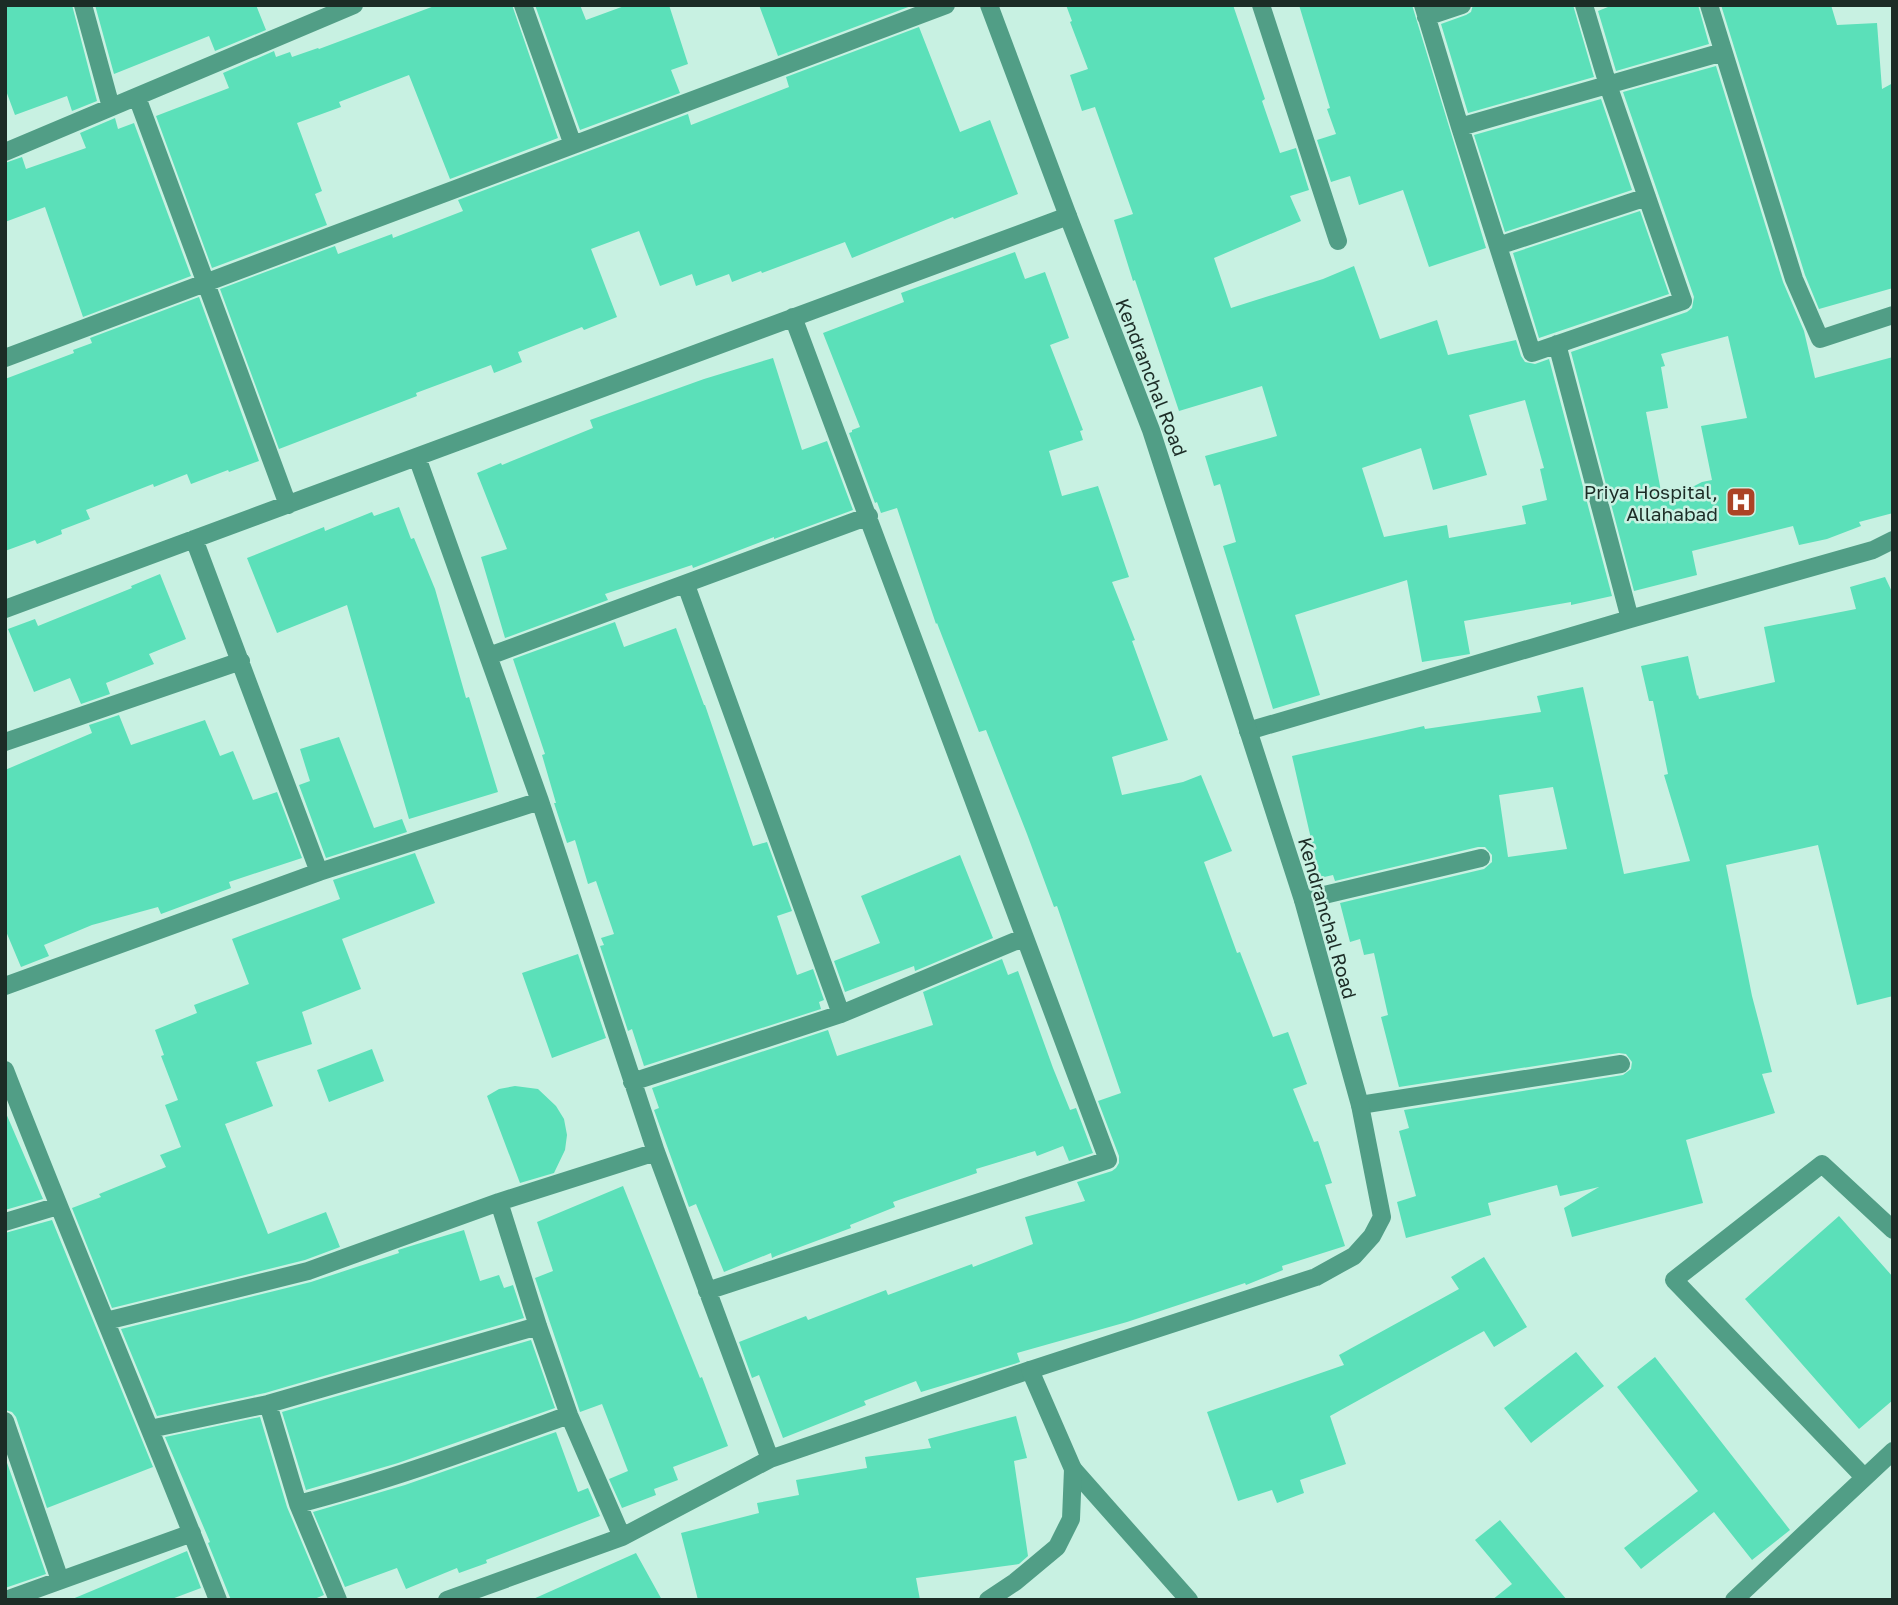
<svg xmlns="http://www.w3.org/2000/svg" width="1898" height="1605" viewBox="0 0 1898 1605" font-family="'Golos Text',sans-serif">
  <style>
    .building { fill: #5be0b9; fill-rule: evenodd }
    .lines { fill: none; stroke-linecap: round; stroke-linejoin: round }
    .minor { stroke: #519e86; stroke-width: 18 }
    .tertiary { stroke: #519e86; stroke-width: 18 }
    .labels { text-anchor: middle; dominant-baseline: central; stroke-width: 5; stroke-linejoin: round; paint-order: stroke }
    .street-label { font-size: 19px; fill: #1c2c26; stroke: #c8f1e2 }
    .poi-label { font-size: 19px; fill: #1c2c26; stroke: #c8f1e2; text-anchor: end }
  </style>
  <rect width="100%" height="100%" fill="#c8f1e2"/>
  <!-- building -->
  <path class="building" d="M5 5H72L97 101 72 111 67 96 15 115 5 88Z
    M95 5H256L266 30 215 51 209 36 114 74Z
    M437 5H512L558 138 450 179 409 75 339 102 341 107 297 123 322 191 315 194 327 225 212 268 156 116 229 88 223 73 274 51 276 57 290 52 292 57 318 48 319 49Z
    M535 5H580L586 20 627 5H669L688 64 671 70 680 93 580 130Z
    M759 5H911V6L778 56Z
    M1066 5H1233L1265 99 1262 101 1280 153 1296 148 1309 190 1290 196 1301 221 1214 258 1231 308 1323 279 1354 266 1380 339 1437 320 1448 355 1516 340 1521 356 1525 362 1535 364 1549 359 1612 596 1571 605V602L1464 621 1470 654 1422 662 1407 580 1295 615 1320 695 1273 709 1223 546 1236 542 1220 484 1214 486 1205 456 1277 436 1262 386 1179 411 1135 280 1133 281 1114 220 1133 214 1095 107 1082 111 1070 75 1088 69 1070 22 1072 21ZM1525 400 1544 468 1540 469 1547 500 1522 506 1526 524 1449 538 1447 525 1384 537 1362 468 1421 448 1433 490 1487 475 1469 415Z
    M1299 5H1412L1486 248 1429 267 1403 190 1359 205 1350 176 1331 182 1317 140 1336 134 1327 109 1330 108Z
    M1473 5H1573L1594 77 1468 113 1441 24 1466 15 1471 12Z
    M1613 5H1698L1709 44 1616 71 1598 11Z
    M1721 5H1831L1837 25 1877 23 1882 89 1893 83V288L1819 309 1805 275Z
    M919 27 960 132 990 120 1018 194 954 219 953 217 852 258 845 242 762 273 761 271 732 282 729 274 696 286 692 274 660 286 639 231 591 249 617 317 584 330 582 327 518 352 522 362 494 373 491 365 416 393 417 396 279 449 220 289 335 246 338 254 392 234 393 238 463 211 458 200 688 114 691 125 789 87 786 77Z
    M1716 66 1783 282 1804 331 1815 378 1893 357V513L1859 522 1861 526 1827 539 1799 545 1793 526 1692 551 1697 575 1634 591 1571 352 1687 312 1692 308 1694 297 1623 92ZM1728 336 1747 418 1701 426 1712 480 1702 482 1663 502 1646 412 1668 408 1661 367 1665 366 1661 354Z
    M1601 99 1632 190 1505 232 1474 135Z
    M115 118 118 129 134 123 191 276 83 317 45 207 5 222V163L22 157 26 169 86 148 80 133Z
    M1640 211 1669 294 1539 338 1513 253Z
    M1015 252 1025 279 1045 272 1069 338 1050 345 1083 430 1080 431 1083 440 1049 451 1062 496 1098 486 1129 577 1112 582 1135 640 1132 641 1168 740 1112 757 1122 795 1183 782 1201 775 1232 851 1204 862 1237 953 1240 952 1273 1037 1288 1032 1307 1084 1293 1089 1314 1142 1318 1141 1332 1183 1325 1185 1345 1246 1282 1266 1283 1270 1246 1285 1245 1283 1127 1322 1017 1353 1020 1362 1014 1364 921 1392 916 1381 864 1401 866 1405 783 1438 759 1375 752 1378 739 1342 806 1316 808 1320 886 1290 888 1295 972 1264 973 1267 1033 1244 1025 1217 1085 1201 1077 1182 1112 1171 1116 1168 1119 1163V1156L1098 1101 1121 1093 1057 906 1054 907 1027 834 986 730 979 732 937 623 936 624 897 508 881 513 877 502 875 503 849 433 852 432V430L860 427 823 333 904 302 901 293Z
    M199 297 259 461 229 472 228 470 191 484 187 474 154 487 153 484 86 510 90 519 61 530 62 534 37 544 35 540 5 551V379L74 353 73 350 92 343 90 338Z
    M773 358 802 450 827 441 853 510 774 539V537L693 568 692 565 605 594 608 600 505 638 481 557 507 549 477 473 501 463 502 465 593 428 590 420 704 379Z
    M399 507 411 539 414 538 435 589 466 698 469 697 498 792 409 819 347 605 277 633 247 558 324 527 325 531 372 512 374 516Z
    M160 574 186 639 149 654 154 664 106 683 110 694 81 704 70 678 34 692 8 629 35 619 38 626 132 588 131 586Z
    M1885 577 1893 594V996L1857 1005 1818 845 1726 865 1752 996 1772 1072 1762 1074 1775 1113 1686 1140 1703 1203 1572 1237 1564 1208 1599 1187 1560 1196 1557 1185 1488 1203 1491 1215 1406 1238 1397 1202 1416 1196 1399 1131 1409 1128 1404 1110 1623 1075 1631 1069 1632 1062 1626 1054 1619 1053 1399 1087 1381 1017 1388 1015 1374 953 1364 955 1360 939 1350 942 1340 903 1484 869 1492 862V855L1485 847H1478L1335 881 1333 875 1320 878 1292 756 1424 726 1425 729 1541 712 1537 696 1583 687 1624 874 1690 861 1664 775 1668 774 1653 701H1649L1641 666 1688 656 1697 696 1698 695 1699 699 1775 682 1764 627 1856 609 1850 587ZM1553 787 1567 849 1508 857 1499 795Z
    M615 622 624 647 676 628 704 705H705L753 846 767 842 792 911 777 916 797 975 813 969 824 1000 819 1002 821 1009 644 1066 632 1029 628 1031 600 946 604 945 601 938 614 934 596 881 588 884 575 840 567 843 554 803H556L542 755 545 754 513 659Z
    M119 715 131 745 205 720 220 756 233 751 253 800 277 792 302 858 229 882 231 888 161 914 158 907 92 925 44 945 49 956 21 967 5 929V770L92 733 89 725Z
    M339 737 374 828 402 819 407 832 326 858 299 785 310 781 300 749Z
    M415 853 435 903 342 939 361 989 302 1012 312 1044 256 1062 273 1106 225 1124 268 1234 326 1212 340 1247 305 1260 112 1308 72 1208 101 1197 99 1194 166 1167 160 1155 181 1147 165 1105 178 1100 161 1056 164 1055 155 1030 197 1013 194 1005 249 984 232 939 340 899 333 880Z
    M960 855 993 938 915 971 914 966 845 992 834 961 880 943 861 896Z
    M578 954 606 1038 552 1058 522 973Z
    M1002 959 1008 975 1018 971 1053 1068 1070 1110 1076 1108 1093 1153 1069 1161 1063 1146 1037 1156 1035 1151 976 1169 977 1173 893 1202 895 1207 850 1225 851 1228 776 1256 772 1258 771 1253 724 1272 696 1204 689 1207 654 1110 659 1108 652 1088 828 1030 837 1056 933 1025 923 992Z
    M372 1049 384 1081 329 1102 317 1070Z
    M515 1086 538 1089 556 1106 564 1119 567 1135 565 1150 554 1173 520 1183 487 1096 499 1089Z
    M5 1111 43 1199 5 1210Z
    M623 1186 700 1378 702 1377 728 1446 673 1467 678 1480 654 1489 656 1495 622 1508 609 1479 628 1471 602 1404 580 1412 535 1278 553 1271 537 1222Z
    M1839 1216 1893 1277V1400L1859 1429 1745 1299Z
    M52 1220 153 1467 47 1508 16 1417 12 1412 5 1410V1233Z
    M464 1230 480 1281 499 1275 504 1288 513 1285 524 1318 265 1393 157 1416 121 1329 311 1282 399 1253 398 1250 414 1245Z
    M1484 1257 1527 1327 1494 1347 1484 1331 1330 1416 1346 1464 1300 1480 1304 1493 1277 1503 1272 1490 1238 1501 1207 1412 1344 1365 1339 1355 1459 1289 1451 1277Z
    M531 1340 555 1408 398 1463 306 1490 282 1412Z
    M1576 1352 1604 1386 1531 1443 1504 1408Z
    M1655 1357 1790 1530 1752 1560 1714 1512 1641 1569 1624 1548 1698 1491 1617 1387Z
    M1016 1416 1027 1458 1014 1461 1028 1556 1019 1564 916 1578 920 1600H698L681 1533 759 1513 757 1503 799 1495 796 1480 867 1468 865 1457 931 1448 928 1439Z
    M260 1417 287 1507 324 1595 312 1600H231L208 1543 210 1542 165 1437Z
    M556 1432 578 1492 588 1488 600 1516 486 1560 487 1563 459 1573 457 1568 406 1589 397 1568 345 1587 313 1512 405 1485Z
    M5 1457 46 1574 5 1588Z
    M1500 1520 1567 1600H1492L1512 1584 1475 1540Z
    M187 1551 201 1588 169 1600H70Z
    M636 1553 662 1600H531Z"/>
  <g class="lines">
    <!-- minor -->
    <path class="minor" d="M83 5 111 107
      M523 5 573 145
      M1261 5 1338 241
      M1423 5 1460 127 1532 353 1683 301 1608 85 1584 5
      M1709 5 1794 279 1820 339 1893 315
      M1426 17 1462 5
      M137 97 288 505
      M1460 127 1723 52
      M5 152 354 5
      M1498 246 1647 197
      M1557 344 1630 619
      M5 358 946 5
      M417 457 540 801 656 1152 770 1459
      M194 539 319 872
      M686 585 841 1014
      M5 609 1068 216
      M489 656 869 516
      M1248 731 1630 619 1873 550 1893 540
      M5 742 241 661
      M1303 900 1481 858
      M5 986 319 872 540 801
      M5 1070C74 1248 149 1423 218 1600
      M632 1082 841 1014 1023 938
      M1360 1105 1621 1064
      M499 1202 538 1326 569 1415 622 1537
      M5 1222 58 1206
      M707 1291 1108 1160C1001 880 899 598 793 317
      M106 1321 308 1271 499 1202 656 1152
      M268 1404 298 1504 338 1600
      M5 1421 60 1580
      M150 1429 268 1404 538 1326
      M1073 1469 1189 1600
      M1864 1477 1674 1280 1822 1164 1893 1230
      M298 1504C391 1480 480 1447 569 1415
      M6 1600 192 1533
      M447 1600 622 1537 770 1459 1030 1370
      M1734 1600 1893 1451"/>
    <!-- tertiary -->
    <path class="tertiary" d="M988 1600 1015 1582 1057 1547 1071 1519 1073 1469 1030 1370 1316 1277 1354 1256 1372 1236 1382 1217 1360 1105 1303 900 1151 430 1068 216 989 5"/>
  </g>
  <!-- icons -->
  <defs>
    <g id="hospital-square" transform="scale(1.575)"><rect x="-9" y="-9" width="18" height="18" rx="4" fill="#ac4326" stroke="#c8f1e2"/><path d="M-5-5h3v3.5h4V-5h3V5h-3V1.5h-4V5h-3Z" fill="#fff"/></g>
  </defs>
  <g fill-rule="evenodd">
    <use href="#hospital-square" x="1741" y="502"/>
  </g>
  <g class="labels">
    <!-- street labels -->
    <g class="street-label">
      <text transform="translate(1152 377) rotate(69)">Kendranchal Road</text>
      <text transform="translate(1328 918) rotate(74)">Kendranchal Road</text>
    </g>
    <!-- poi labels -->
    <g class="poi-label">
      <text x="1718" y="491">Priya Hospital,<tspan x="1718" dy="22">Allahabad</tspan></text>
    </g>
  </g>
  <!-- border -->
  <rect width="1898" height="1605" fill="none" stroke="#1c2c26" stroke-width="14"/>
</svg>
